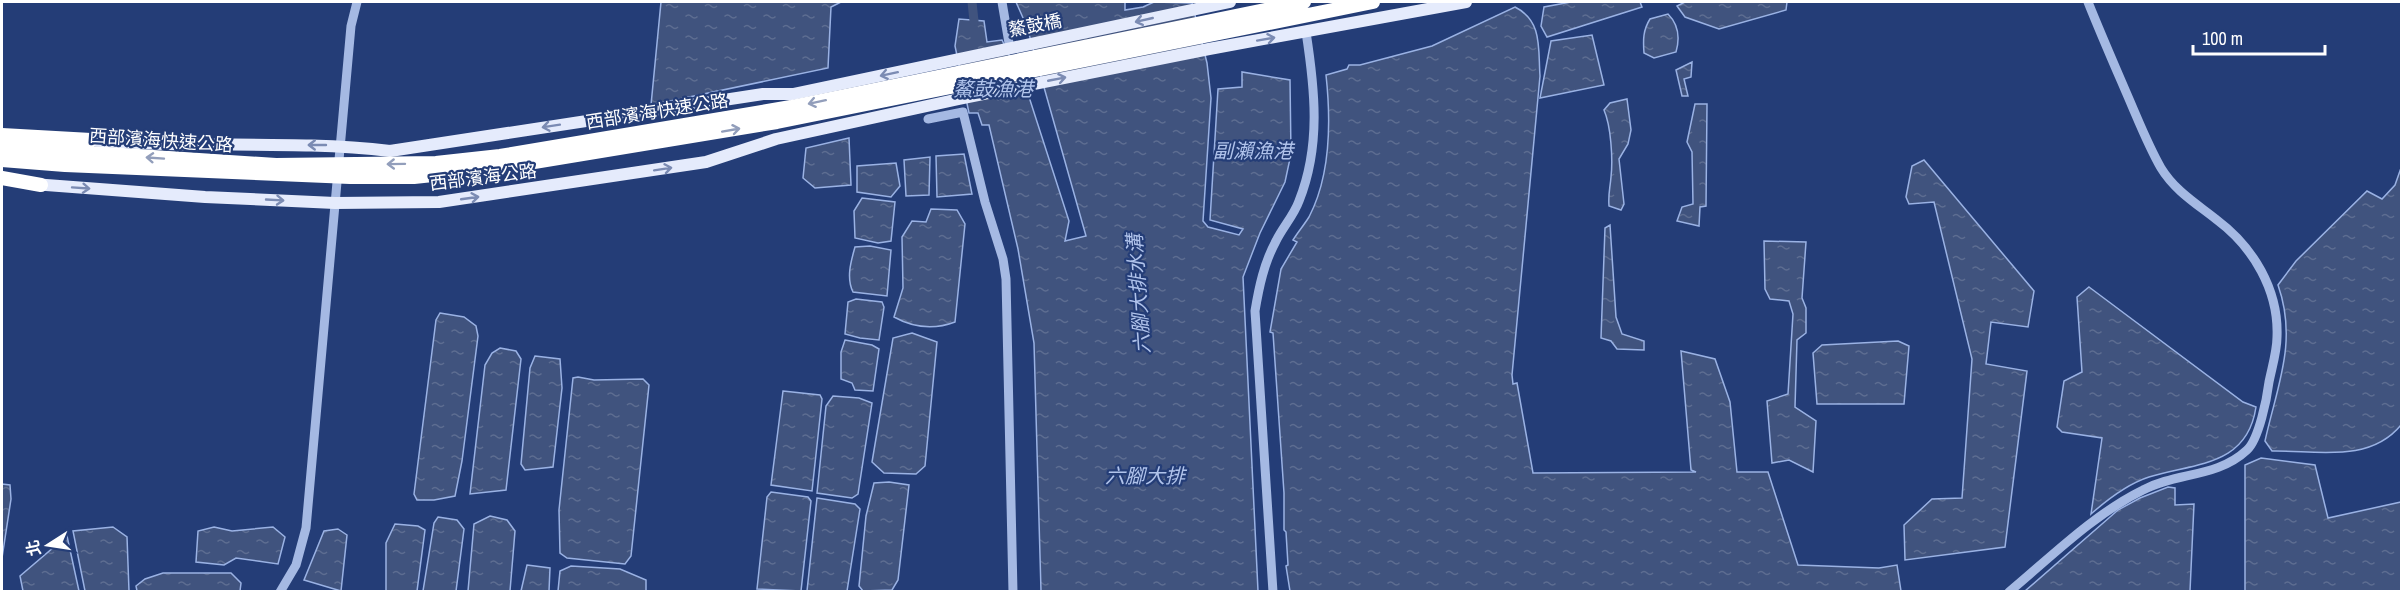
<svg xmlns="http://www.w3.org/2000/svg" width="2403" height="593" viewBox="0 0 2403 593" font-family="'Archivo Narrow','Noto Sans TC',sans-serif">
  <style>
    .water { fill: url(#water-ripples); stroke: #9ab2e4; stroke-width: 1.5 }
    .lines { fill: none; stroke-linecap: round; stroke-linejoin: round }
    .canal { stroke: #40537e; stroke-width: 9 }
    .minor { stroke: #a5b9e3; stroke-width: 9 }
    .major { stroke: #e5ebfc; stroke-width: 12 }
    .highway { stroke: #fff; stroke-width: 14 }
    .oneway { stroke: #7b8bb3 }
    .oneway2 { stroke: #929ebb }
    .labels { text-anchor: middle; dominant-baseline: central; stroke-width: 4.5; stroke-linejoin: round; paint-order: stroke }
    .street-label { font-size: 18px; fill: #fff; stroke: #243d77 }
    .water-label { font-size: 20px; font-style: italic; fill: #b0c3eb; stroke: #243d77 }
  </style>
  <defs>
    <pattern id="water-ripples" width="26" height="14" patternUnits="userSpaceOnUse" patternTransform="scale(1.5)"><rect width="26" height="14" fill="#40537e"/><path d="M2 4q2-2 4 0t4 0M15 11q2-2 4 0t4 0" fill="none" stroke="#5d6d91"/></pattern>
  </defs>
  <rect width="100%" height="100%" fill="#243d77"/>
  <!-- water -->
  <path class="water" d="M661 2H841L831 7 828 68 651 105Z
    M1016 2H1125V10L1143 7 1154 2 1192 3 1207 63 1211 98 1203 221 1208 227 1239 235 1243 229 1210 220 1218 89 1242 87V72L1290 80 1291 154 1285 182 1260 233 1243 277 1258 591H1041L1034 343 1018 249 989 125H982L978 113H969L955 46 959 19 984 21 987 42 1002 40 1030 100 1069 221 1065 241 1086 236 1027 27Z
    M1571 2H1640L1642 7 1547 37 1541 26 1544 7Z
    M1685 2H1787L1786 10 1719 29 1685 17 1677 6Z
    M1515 7C1543 21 1538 49 1540 76L1512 375 1513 384 1517 383 1533 473 1696 472 1691 470 1681 351 1715 359 1730 402 1737 472H1768L1798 565 1879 568 1897 565 1901 591H1290L1286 566 1288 565 1286 532 1284 530V493L1273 333 1270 332 1281 269 1297 242 1293 240C1298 232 1304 225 1309 217 1331 175 1331 121 1326 75L1347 69 1349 65H1360L1432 46Z
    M1668 14C1679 25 1680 38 1676 52L1654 58 1644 53C1643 40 1643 30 1650 19Z
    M1592 35 1604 85 1540 98 1551 41Z
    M1692 62 1691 77 1684 79 1688 96H1682L1676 70Z
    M1627 99 1631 130 1628 144 1619 159 1624 204 1621 210 1609 206C1608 194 1610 189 1611 177 1613 159 1611 126 1604 110L1610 103Z
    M1695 104H1707L1706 206 1700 207 1699 226 1677 221 1682 207 1693 204 1692 152 1687 142Z
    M849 138 851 185 815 188 803 178 806 148Z
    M964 154 972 194 937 197 936 156Z
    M930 157 929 195 906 196 904 160Z
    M1924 160 2034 291 2028 327 1991 322 1986 364 2027 371 2005 547 1905 560 1904 525 1932 499 1962 498 1972 359 1934 202 1909 204 1906 197 1912 166Z
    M896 163 900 186 891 197 857 192V166Z
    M2401 168V425C2369 464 2315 450 2272 451L2265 441C2277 386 2298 342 2278 285L2296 261 2367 191 2382 199 2395 185Z
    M862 198 895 202 891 241 878 243 855 238 854 211Z
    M931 209 957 210 965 224 955 322C934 330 914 328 894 317L903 288 902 237 912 221 926 222Z
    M1610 225 1616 317 1622 334 1644 341V350L1617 349 1611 341 1601 338 1605 228Z
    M1764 241 1806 242 1802 298 1806 308V333L1797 340 1795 407 1816 421 1813 472 1789 460 1772 463 1767 401 1788 394 1793 314 1789 301 1770 299 1765 289Z
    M870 246 891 250 887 296 853 292C846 278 851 261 855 247Z
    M2089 287 2243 402 2256 407C2247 467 2194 463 2149 477 2127 484 2108 499 2091 514L2102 438 2062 432 2057 427 2064 381 2082 372 2077 297Z
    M856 299 882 302 884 307 879 340 860 338 845 334 848 302Z
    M440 313 464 317 476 326 478 336 462 461 455 496 434 500H417L414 494 436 320Z
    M912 333 937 342 925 466 916 474 884 473 872 462 893 338Z
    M845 340 872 345 879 349 873 391 855 390 852 383 841 379V352Z
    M1898 341 1909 346 1904 404H1817L1813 353 1822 345Z
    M500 348 516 351 521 359 506 490 470 494 485 365 492 353Z
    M535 356 560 359 562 388 553 467 525 470 521 464 530 368Z
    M578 377 594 380 643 379 649 385 631 556 625 564 567 558 560 553 559 510 573 378Z
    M783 391 820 395 822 399 812 491 771 485Z
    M833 396 859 398 872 403 858 494 852 498 817 493 826 406Z
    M2261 458 2315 465 2328 518 2401 502V591H2245V465Z
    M889 482 909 485 898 580 892 590 863 591 859 586 866 516 874 483Z
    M2 484 10 485 11 499 2 558Z
    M2168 487 2175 488V505L2194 504 2190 591H2025L2118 510 2140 498Z
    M771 492 808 497 811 501 801 591 757 589 767 497Z
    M817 498 855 504 860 509 847 591H807Z
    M490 516 507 520 515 531 510 591H468L474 524Z
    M438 517 457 520 464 529 456 591H423L434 523Z
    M395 524 418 526 425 530 417 591H386V543Z
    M113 527 127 537 129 591H85L73 531Z
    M214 527 232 531 273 527 285 537 278 564 236 558 224 565 196 562 198 531Z
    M338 529 347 535 341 591 304 580 324 531Z
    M67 536 79 591H23L20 576Z
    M527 565 550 568 549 591H521Z
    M571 566 620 569 646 580V591H558L560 571Z
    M163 573H231L241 583 240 591H137L136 586 145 579Z"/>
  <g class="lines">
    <!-- canal -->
    <path class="canal" d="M972 2 974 21"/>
    <!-- minor -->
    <path class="minor" d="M1002 2 1010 49
      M928 119 963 112 985 202 1003 259 1006 279 1013 592
      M280 592 296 565 306 528 351 26 357 2
      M1273 592 1255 311C1259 287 1264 263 1276 241 1283 227 1294 215 1299 201 1321 146 1315 90 1306 32
      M2009 592C2051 557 2094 514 2143 490 2177 472 2217 478 2247 450 2259 439 2267 398 2269 382 2272 367 2277 351 2277 337 2279 290 2253 247 2217 220 2197 204 2175 191 2161 168 2150 149 2141 127 2132 106 2117 71 2102 37 2088 2"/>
    <!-- major -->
    <path class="major" d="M82 139C184 150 288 139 390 151L763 94H793L1230 2
      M33 184 205 197 335 203 439 202 706 162 776 139 959 99 1209 49 1466 2"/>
    <!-- highway -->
    <path class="highway" d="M2 135 91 140
      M2 147 276 165 436 163 500 156 791 107 1304 2
      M2 160 65 165 350 177H414L498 168 777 122 1373 2
      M2 178 41 185"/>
  </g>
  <!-- one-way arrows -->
  <defs><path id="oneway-shaft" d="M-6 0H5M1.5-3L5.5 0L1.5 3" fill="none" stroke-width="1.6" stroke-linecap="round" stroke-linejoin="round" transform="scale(1.5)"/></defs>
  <g class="oneway">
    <use href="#oneway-shaft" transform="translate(1144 20) rotate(167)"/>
    <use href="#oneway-shaft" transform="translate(1266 39) rotate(-10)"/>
    <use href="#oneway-shaft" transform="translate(889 74) rotate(168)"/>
    <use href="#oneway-shaft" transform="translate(1057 79) rotate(-11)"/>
    <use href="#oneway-shaft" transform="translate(551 126) rotate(171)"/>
    <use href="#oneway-shaft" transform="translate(317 145) rotate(180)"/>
    <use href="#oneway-shaft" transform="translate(663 169) rotate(-9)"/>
    <use href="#oneway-shaft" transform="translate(81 188) rotate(4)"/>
    <use href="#oneway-shaft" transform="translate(470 198) rotate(-8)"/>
    <use href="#oneway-shaft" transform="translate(275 200) rotate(3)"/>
  </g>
  <g class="oneway2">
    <use href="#oneway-shaft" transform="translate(817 102) rotate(168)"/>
    <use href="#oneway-shaft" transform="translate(731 130) rotate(-10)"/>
    <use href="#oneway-shaft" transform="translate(155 158) rotate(-176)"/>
    <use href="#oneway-shaft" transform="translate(396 164) rotate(179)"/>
  </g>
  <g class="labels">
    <!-- street labels -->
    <g class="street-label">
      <text transform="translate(1035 25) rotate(-11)">鰲鼓橋</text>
      <text transform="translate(657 111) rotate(-9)">西部濱海快速公路</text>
      <text transform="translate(161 140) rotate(4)">西部濱海快速公路</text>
      <text transform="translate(483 177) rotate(-7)">西部濱海公路</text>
    </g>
    <!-- water labels -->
    <g class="water-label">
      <text x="993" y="88">鰲鼓漁港</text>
      <text x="1253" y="150">副瀨漁港</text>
      <text transform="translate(1138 294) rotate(-94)">六腳大排水溝</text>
      <text x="1145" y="475">六腳大排</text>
    </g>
  </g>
  <!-- border -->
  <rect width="2403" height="593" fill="none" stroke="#ffffff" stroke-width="6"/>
  <!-- north arrow -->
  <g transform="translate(48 545) rotate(258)" stroke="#243d77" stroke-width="4.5" paint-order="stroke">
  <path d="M0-4.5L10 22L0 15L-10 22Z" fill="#ffffff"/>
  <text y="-9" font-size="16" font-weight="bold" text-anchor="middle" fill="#ffffff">北</text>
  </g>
  <!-- scale -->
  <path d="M2193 45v9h132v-9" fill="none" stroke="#ffffff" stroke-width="3"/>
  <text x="2202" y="45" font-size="18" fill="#ffffff" stroke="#243d77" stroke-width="4.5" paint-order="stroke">100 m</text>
</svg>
